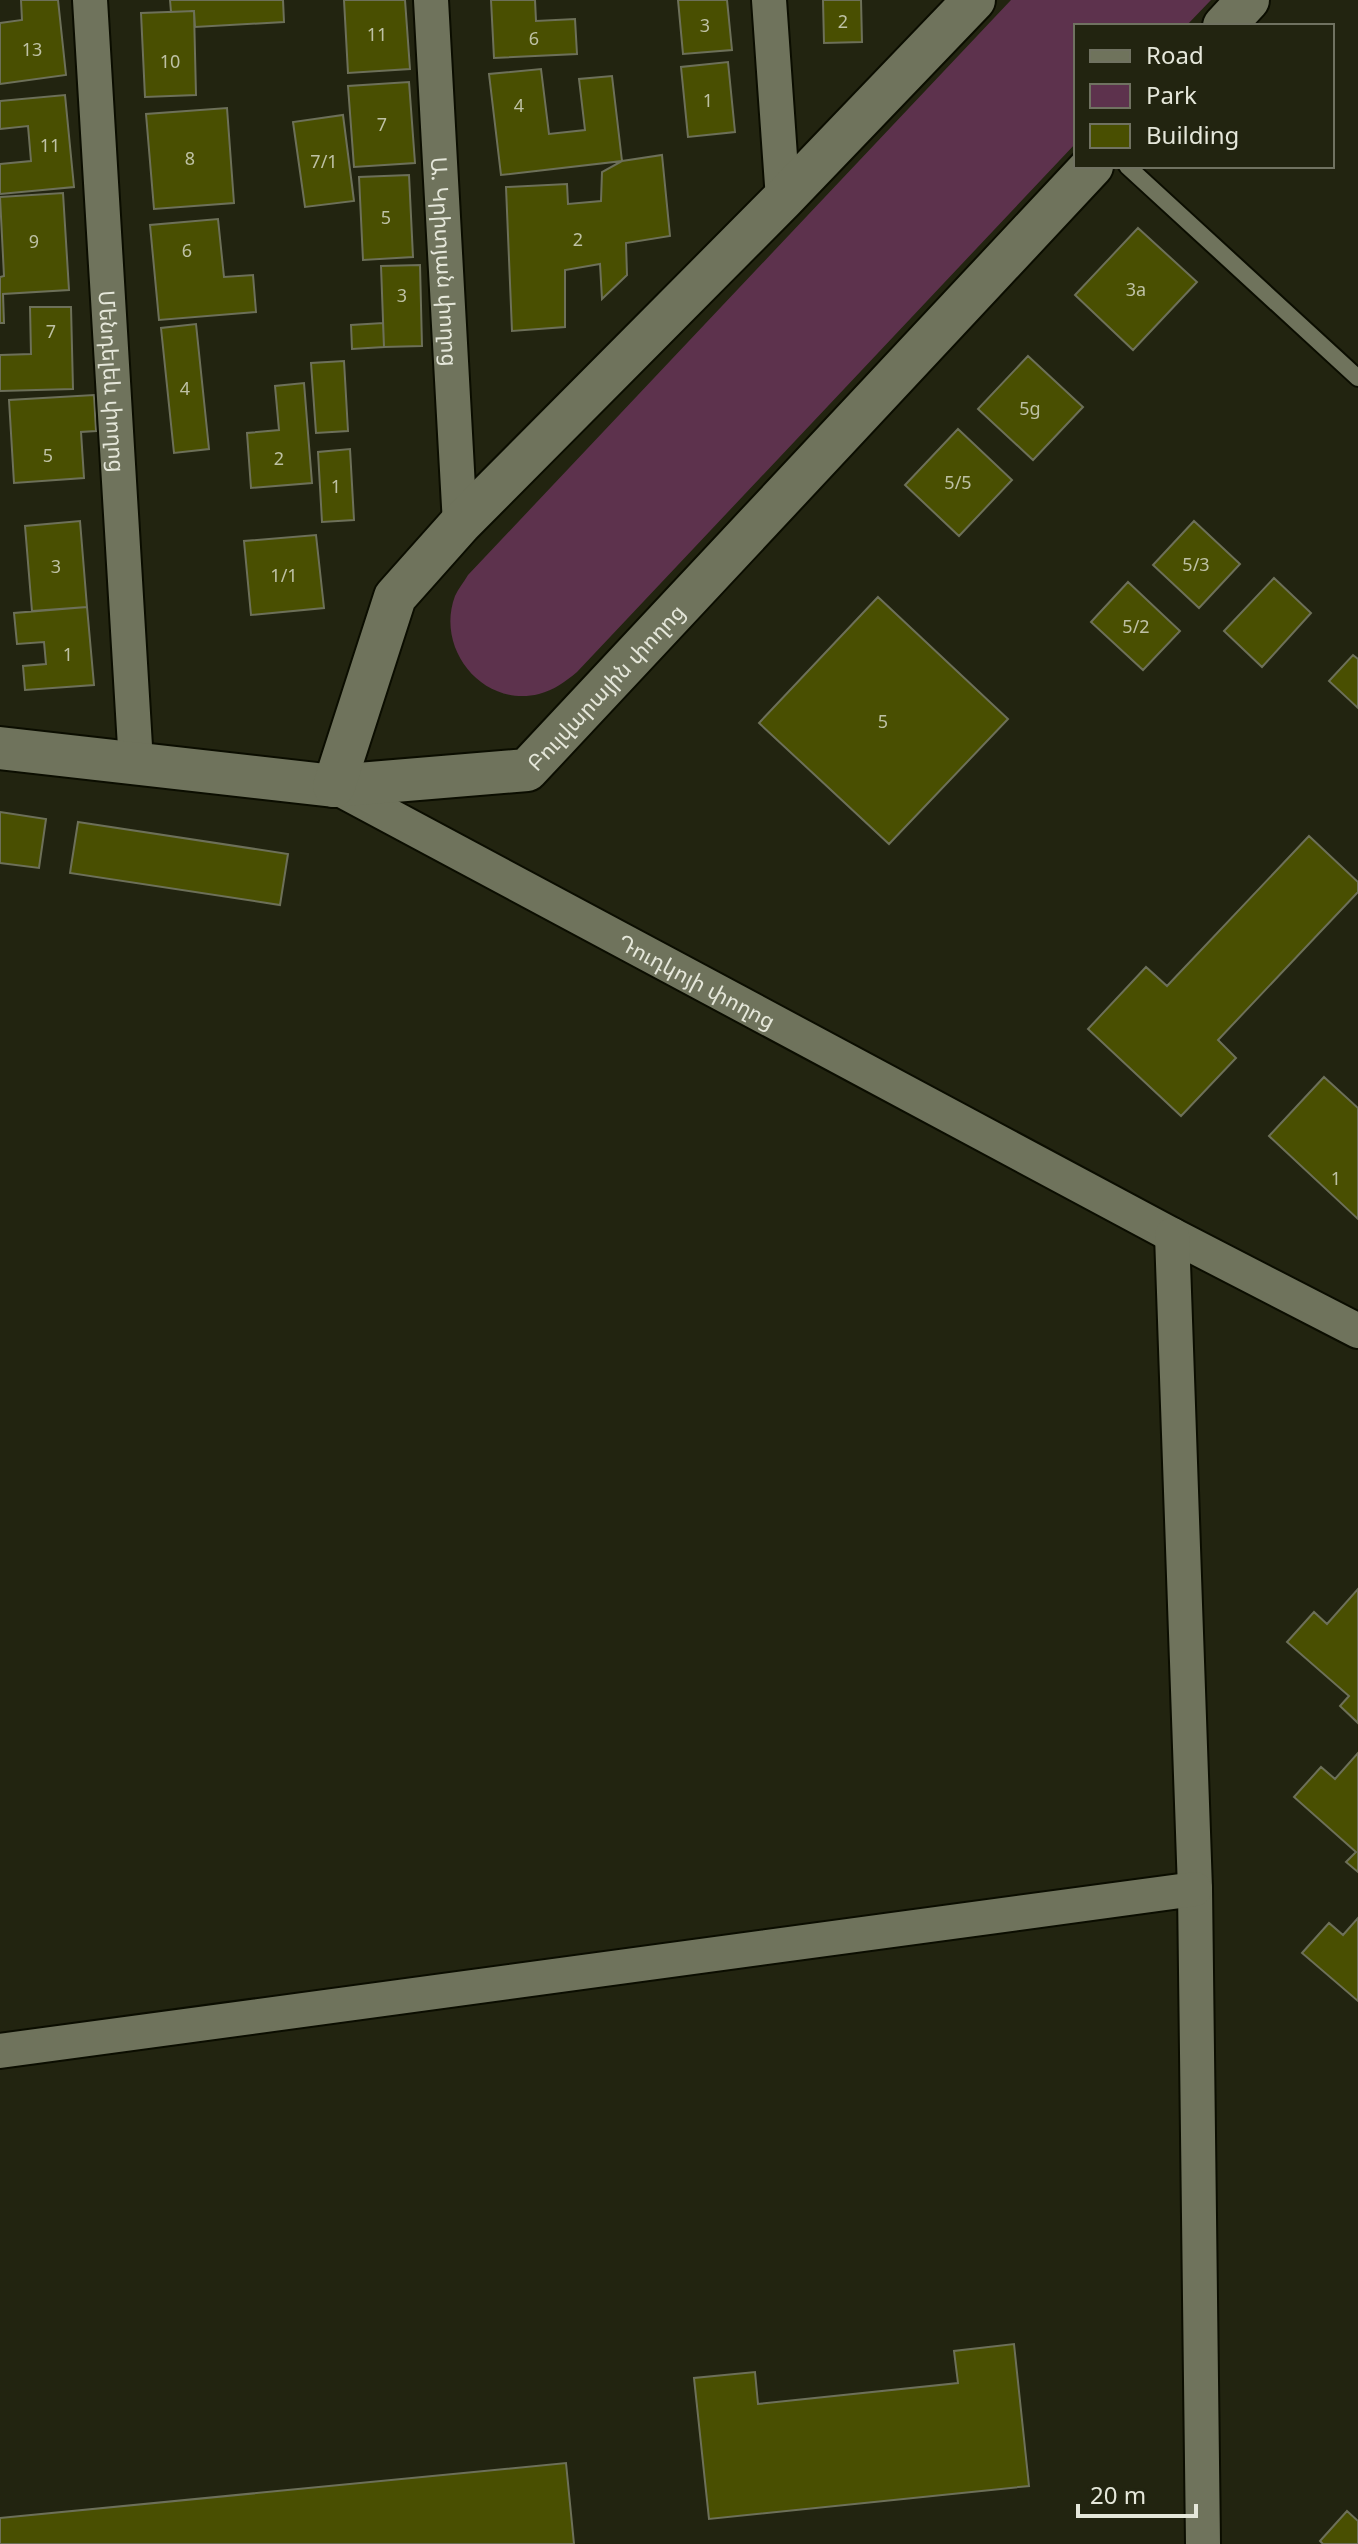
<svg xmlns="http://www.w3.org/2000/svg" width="1358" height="2544" viewBox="0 0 1358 2544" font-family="'Noto Sans','Noto Sans Armenian',sans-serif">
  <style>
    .green { fill: #5d324d }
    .building { fill: #494f01; stroke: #6d7059; stroke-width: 2 }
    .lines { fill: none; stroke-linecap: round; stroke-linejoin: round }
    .service-casing { stroke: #0b0d00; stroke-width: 20 }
    .minor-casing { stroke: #0b0d00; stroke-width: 38 }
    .tertiary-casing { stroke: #0b0d00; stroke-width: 46 }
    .service { stroke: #6f735c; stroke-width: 16 }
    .minor { stroke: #6f735c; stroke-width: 34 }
    .tertiary { stroke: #6f735c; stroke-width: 42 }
    .labels { text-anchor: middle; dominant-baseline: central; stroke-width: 8; stroke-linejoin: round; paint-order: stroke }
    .number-label { font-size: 18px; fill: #bec1a4 }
    .street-label { font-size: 22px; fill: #e5e7da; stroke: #222410 }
  </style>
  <rect width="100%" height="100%" fill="#222410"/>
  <!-- green -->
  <path class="green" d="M1011 0H1211L1186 26H1076V143L577 672C565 682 554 690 539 694 483 708 435 649 455 596 458 589 464 582 468 575Z"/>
  <!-- building -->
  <path class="building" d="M21 0H58L66 75 0 84V23L22 20Z
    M170 0H283L284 22 195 27 194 11 171 12Z
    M344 0H405L410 69 348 73Z
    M491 0H535L536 21 575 19 577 54 494 58Z
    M678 0H727L732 50 683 54Z
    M823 0H861L862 42 824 43Z
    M194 11 196 95 145 97 141 13Z
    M728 62 735 132 688 137 681 67Z
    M541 69 549 134 585 130 579 79 612 76 622 161 501 175 489 74Z
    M409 82 415 163 354 167 348 86Z
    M65 95 74 187 0 194V164L31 161 28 126 0 129V101Z
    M227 108 234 203 154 209 146 114Z
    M343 115 354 201 305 207 293 122Z
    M662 155 670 236 626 243 627 275 602 299 600 264 565 270V327L512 331 506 187 567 184 568 204 601 201 602 172 622 161Z
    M409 175 413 257 363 260 359 177Z
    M63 193 69 290 3 294 4 323H0V277L4 276 0 197Z
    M218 219 224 277 253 275 256 312 159 320 150 225Z
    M1138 228 1197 282 1133 350 1075 295Z
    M420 265 422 346 384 347 381 266Z
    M30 307H71L73 389 0 391V355L31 354Z
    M383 323 384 347 352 349 351 325Z
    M196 324 209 449 174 453 161 328Z
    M1028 356 1083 407 1033 460 978 409Z
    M344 361 348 431 316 433 311 363Z
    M304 383 312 483 251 488 247 433 279 430 275 386Z
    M94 395 96 431 81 432 84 478 14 483 9 400Z
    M958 429 1012 480 959 536 905 485Z
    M350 449 354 520 322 522 318 452Z
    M80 521 87 607 32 611 25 526Z
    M1194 521 1240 564 1199 608 1153 565Z
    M316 535 324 608 251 615 244 541Z
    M1274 578 1311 613 1262 667 1224 631Z
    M1128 582 1180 631 1143 670 1091 622Z
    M878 597 1008 719 889 844 759 723Z
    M87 607 94 685 25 690 23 666 46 664 44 642 17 644 14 613Z
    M1353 655 1358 659V708L1329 681Z
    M0 812 46 819 39 868 0 863Z
    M78 822 288 854 280 905 70 873Z
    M1309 836 1358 882V892L1218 1040 1236 1058 1181 1116 1088 1029 1146 967 1167 986Z
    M1324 1077 1358 1108V1219L1269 1136Z
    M1358 1589V1723L1340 1706 1349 1696 1287 1642 1314 1612 1327 1624Z
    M1358 1753V1872L1346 1862 1356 1852 1294 1797 1321 1767 1335 1779Z
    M1358 1918V2001L1302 1953 1329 1923 1343 1935Z
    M1014 2344 1029 2486 709 2519 694 2378 755 2372 758 2404 958 2383 954 2351Z
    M566 2463 574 2544H0V2518Z
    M1347 2511 1358 2521V2544H1323L1320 2541Z"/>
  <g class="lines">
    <!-- service casing -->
    <g class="service-casing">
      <path id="service" d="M1127 166 1358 378"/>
    </g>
    <!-- minor casing -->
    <g class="minor-casing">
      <g id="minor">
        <path id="s1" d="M90 0 136 763"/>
        <path id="s2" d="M431 0 460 524"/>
        <path d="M769 0 783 199"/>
        <path id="s3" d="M334 786 1172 1235 1358 1331"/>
        <path d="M1172 1235 1195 1889 1203 2544"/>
        <path d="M0 2051 1195 1889"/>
      </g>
    </g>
    <!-- tertiary casing -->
    <g class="tertiary-casing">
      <g id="tertiary">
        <path d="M1224 26 1248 0"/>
        <path id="s4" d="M0 748 334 786 527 770 1092 166"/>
        <path d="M334 786 395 597 460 524 783 199 974 0"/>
      </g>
    </g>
    <!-- service -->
    <use href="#service" class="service"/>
    <!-- minor -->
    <use href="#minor" class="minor"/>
    <!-- tertiary -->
    <use href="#tertiary" class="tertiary"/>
  </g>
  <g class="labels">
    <!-- number labels -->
    <g class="number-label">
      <text x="843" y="21">2</text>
      <text x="705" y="25">3</text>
      <text x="377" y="34">11</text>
      <text x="534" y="38">6</text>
      <text x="32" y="49">13</text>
      <text x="170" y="61">10</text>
      <text x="708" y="100">1</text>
      <text x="519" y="105">4</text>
      <text x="382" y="124">7</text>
      <text x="50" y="145">11</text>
      <text x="190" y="158">8</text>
      <text x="324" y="161">7/1</text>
      <text x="386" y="217">5</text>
      <text x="578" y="239">2</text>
      <text x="34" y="241">9</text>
      <text x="187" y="250">6</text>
      <text x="1136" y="289">3a</text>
      <text x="402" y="295">3</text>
      <text x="51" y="331">7</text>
      <text x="185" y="388">4</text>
      <text x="1030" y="408">5g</text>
      <text x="48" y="455">5</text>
      <text x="279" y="458">2</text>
      <text x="958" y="482">5/5</text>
      <text x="336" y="486">1</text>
      <text x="1196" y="564">5/3</text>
      <text x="56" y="566">3</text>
      <text x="284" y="575">1/1</text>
      <text x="1136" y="626">5/2</text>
      <text x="68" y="654">1</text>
      <text x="883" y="721">5</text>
      <text x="1336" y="1178">1</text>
    </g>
    <!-- street labels -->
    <g class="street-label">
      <text stroke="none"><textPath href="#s2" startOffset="262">Ա. Կրիտյան փողոց</textPath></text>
      <text stroke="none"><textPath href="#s1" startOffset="382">Մենդելեև փողոց</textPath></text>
      <text stroke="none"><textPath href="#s4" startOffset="644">Բուլվարային փողոց</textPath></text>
      <text stroke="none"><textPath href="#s3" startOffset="412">Դուդկոյի փողոց</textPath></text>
    </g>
  </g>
  <!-- legend -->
  <rect x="1074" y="24" width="260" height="144" fill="#222410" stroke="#707261" stroke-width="2"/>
  <rect x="1090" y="50" width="40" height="12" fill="#6f735c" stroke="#707261" stroke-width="2"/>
  <text x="1146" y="64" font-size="24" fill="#e5e7da">Road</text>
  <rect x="1090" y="84" width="40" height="24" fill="#5d324d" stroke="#707261" stroke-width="2"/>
  <text x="1146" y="104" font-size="24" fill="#e5e7da">Park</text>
  <rect x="1090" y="124" width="40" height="24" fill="#494f01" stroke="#707261" stroke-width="2"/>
  <text x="1146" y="144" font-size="24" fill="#e5e7da">Building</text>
  <!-- scale -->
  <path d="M1078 2504v12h118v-12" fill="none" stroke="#e5e7da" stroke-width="4"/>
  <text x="1090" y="2504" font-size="24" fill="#e5e7da" stroke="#222410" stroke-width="6" paint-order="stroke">20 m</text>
</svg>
